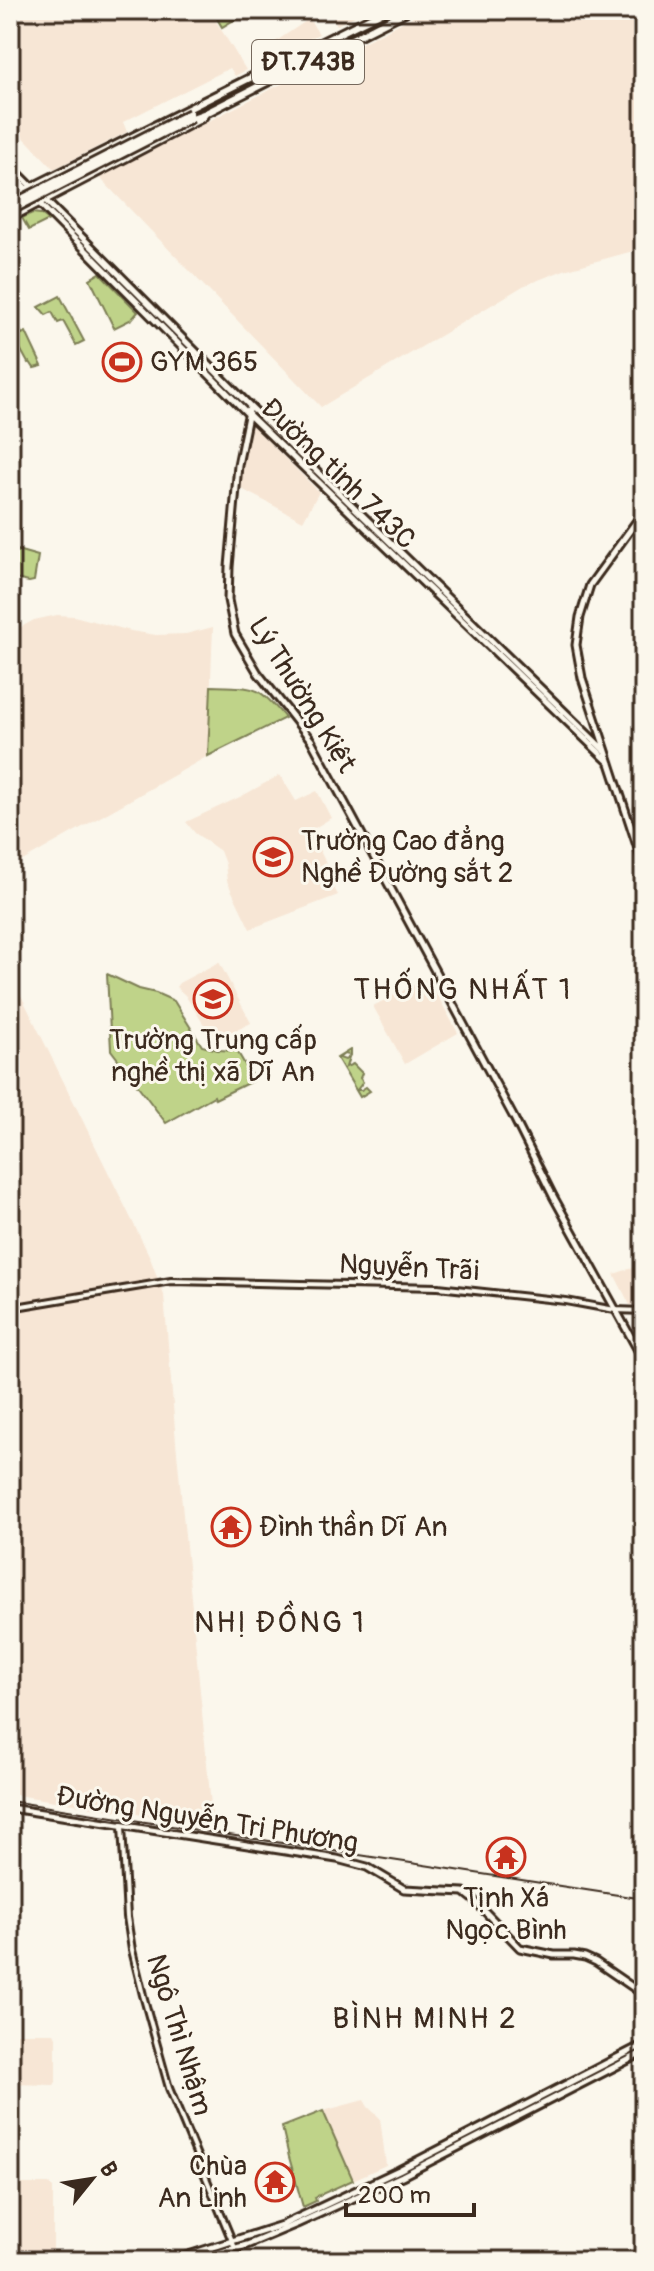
<svg xmlns="http://www.w3.org/2000/svg" width="654" height="2271" viewBox="0 0 654 2271" font-family="Pangolin,sans-serif">
  <style>
    .built { fill: #f7e6d5 }
    .green { fill: #bfd389; stroke: #7d7e54; stroke-width: 2 }
    .lines { fill: none; stroke-linecap: round; stroke-linejoin: round }
    .tertiary-casing { stroke: #3b2a1e; stroke-width: 10 }
    .secondary-casing { stroke: #3b2a1e; stroke-width: 11 }
    .primary-casing { stroke: #3b2a1e; stroke-width: 12 }
    .tertiary { stroke: #fbf7ec; stroke-width: 4 }
    .secondary { stroke: #fbf7ec; stroke-width: 5 }
    .primary { stroke: #fbf7ec; stroke-width: 6 }
    .rail { stroke: #3b2a1e; stroke-width: 2 }
    .primary-bridge-casing { stroke: #3b2a1e; stroke-width: 12; stroke-linecap: butt }
    .primary-bridge { stroke: #fbf7ec; stroke-width: 6 }
    .labels { text-anchor: middle; dominant-baseline: central; stroke-width: 6; stroke-linejoin: round; paint-order: stroke }
    .shield { fill: #fbf7ec; stroke: #75685c; stroke-width: 2 }
    .shield-label { font-size: 26px; font-weight: bold; fill: #3b2a1e }
    .poi-label { font-size: 28px; fill: #3b2a1e; stroke: #fbf7ec; text-anchor: start }
    .street-label { font-size: 28px; fill: #3b2a1e; stroke: #fbf7ec }
    .neighbourhood-label { font-size: 30px; letter-spacing: 2px; fill: #3b2a1e; stroke: #fbf7ec }
  </style>
  <rect width="100%" height="100%" fill="#fbf7ec"/>
  <filter id="ink" filterUnits="userSpaceOnUse"><feTurbulence type="fractalNoise" baseFrequency=".0125" numOctaves="2"/><feDisplacementMap in="SourceGraphic" scale="16" xChannelSelector="R" yChannelSelector="G"/><feConvolveMatrix kernelMatrix="1 2 1 2 8 2 1 2 1" color-interpolation-filters="sRGB"/></filter>
  <g filter="url(#ink)">
    <!-- built -->
    <path class="built" d="M10 10H209L246 70 235 76 230 68 123 122 127 132 54 169 10 123Z
      M328 10H366L337 25Z
      M426 10H644V248L564 270 523 286 321 407 99 177Z
      M309 19 319 34 282 52 275 42Z
      M251 424 319 492 303 521 236 486Z
      M57 615 74 616 131 631 156 635 186 634 213 627 208 756 10 868V633L34 620Z
      M280 775 296 801 317 791 331 818 310 831 326 863 322 866 338 895 250 929 227 881 225 864 220 851 195 833 186 822 242 796Z
      M219 962 251 1023 224 1036H216L208 1031 185 995 176 987 179 983Z
      M10 973 149 1255 164 1295 176 1442 213 1826 10 1794Z
      M428 978 458 1033 405 1064 373 1006Z
      M644 1264V1307L630 1305 614 1274Z
      M10 2033H54L56 2037V2082L54 2085 10 2084Z
      M364 2100 368 2107 380 2118 386 2165 353 2180 323 2111Z
      M10 2184H49L53 2188V2261H10Z"/>
    <!-- green -->
    <path class="green" d="M212 10H240L242 15 222 27Z
      M32 213 41 214 49 220 29 230 22 218Z
      M100 273 138 312 132 319 114 328 90 279Z
      M60 296 84 341 76 345 63 321 58 323 52 312 46 315 39 307Z
      M10 319H14L22 334 26 332 42 366 34 368 30 362 28 363 17 343 12 346Z
      M10 548 38 556 34 581 29 582 10 578Z
      M211 686C255 688 257 683 285 718L208 756Z
      M107 974 139 989 156 993 174 1001 202 1046 218 1050 237 1051 254 1080 215 1099 214 1096 166 1123 111 1050Z
      M350 1050V1055L344 1054 339 1058 345 1060 349 1057 346 1067 353 1064 362 1073 360 1078 363 1082 357 1090H361L366 1087 370 1091 360 1097 337 1058Z
      M323 2111 353 2180 315 2197 316 2201 303 2207 289 2157 282 2127Z"/>
    <g class="lines">
      <!-- tertiary casing -->
      <g class="tertiary-casing">
        <path id="tertiary" d="M10 1308 171 1281 438 1287 566 1301 615 1310 644 1311
          M122 1826 127 1917 132 1950 143 1995 169 2088 235 2248"/>
      </g>
      <!-- secondary casing -->
      <g class="secondary-casing">
        <path id="secondary" d="M10 165 34 189
          M10 172 29 192
          M44 199 250 406 605 751
          M38 202 248 414 610 763
          M250 406 238 465 229 567 228 600 235 634 258 673 311 740 514 1118 553 1196 644 1361
          M644 511 590 585 580 617 576 645 582 678 644 867
          M10 1808 337 1859 367 1867 404 1889 464 1892 473 1899 520 1948 554 1955H574L585 1957 596 1962 644 1995
          M170 2261 282 2225 399 2170 644 2044
          M190 2261 247 2245 297 2224 402 2176 644 2052"/>
      </g>
      <!-- primary casing -->
      <g class="primary-casing">
        <path id="primary" d="M192 118 206 113 409 10
          M10 198 386 10
          M10 218 202 118 206 113"/>
      </g>
      <!-- tertiary -->
      <use href="#tertiary" class="tertiary"/>
      <!-- secondary -->
      <use href="#secondary" class="secondary"/>
      <!-- primary -->
      <use href="#primary" class="primary"/>
      <!-- rail -->
      <path class="rail" d="M10 1801 644 1899"/>
      <!-- primary-bridge casing -->
      <g class="primary-bridge-casing">
        <path id="primary-bridge" d="M10 205 190 113
          M10 211 192 118"/>
      </g>
      <!-- primary-bridge -->
      <use href="#primary-bridge" class="primary-bridge"/>
    </g>
  </g>
  <!-- icons -->
  <defs>
    <g id="stadium-ring" transform="scale(2)"><circle r="9.5" fill="#fbf7ec" stroke="#c8321e" stroke-width="1.5"/><path d="M0-5a6.5 5 0 1 0 0 10a6.5 5 0 1 0 0-10ZM-3.5-1.8h7v3.6h-7Z" fill="#c8321e"/></g>
    <g id="university-ring" transform="scale(2)"><circle r="9.5" fill="#fbf7ec" stroke="#c8321e" stroke-width="1.5"/><path d="M0-5L7-2L0 1L-7-2ZM-4 1L0 2.5L4 1V4Q0 6-4 4Z" fill="#c8321e"/></g>
    <g id="temple-ring" transform="scale(2)"><circle r="9.5" fill="#fbf7ec" stroke="#c8321e" stroke-width="1.5"/><path d="M0-6L5-2H3V0L6.5 2.5H4V6H1.5V3h-3V6H-4V2.5H-6.5L-3 0V-2H-5Z" fill="#c8321e"/></g>
  </defs>
  <g fill-rule="evenodd">
    <use href="#stadium-ring" x="122" y="362"/>
    <use href="#university-ring" x="273" y="857"/>
    <use href="#university-ring" x="213" y="999"/>
    <use href="#temple-ring" x="231" y="1527"/>
    <use href="#temple-ring" x="506" y="1857"/>
    <use href="#temple-ring" x="275" y="2182"/>
  </g>
  <g class="labels">
    <!-- shield labels -->
    <rect class="shield" x="252" y="40" width="112" height="44" rx="6"/>
    <g class="shield-label">
      <text x="308" y="62">ĐT.743B</text>
    </g>
    <!-- poi labels -->
    <g class="poi-label">
      <text x="150" y="362">GYM 365</text>
      <text x="301" y="841">Trường Cao đẳng<tspan x="301" dy="32">Nghề Đường sắt 2</tspan></text>
      <text x="213" y="1040" text-anchor="middle">Trường Trung cấp<tspan x="213" dy="32">nghề thị xã Dĩ An</tspan></text>
      <text x="259" y="1527">Đình thần Dĩ An</text>
      <text x="506" y="1898" text-anchor="middle">Tịnh Xá<tspan x="506" dy="32">Ngọc Bình</tspan></text>
      <text x="247" y="2166" text-anchor="end">Chùa<tspan x="247" dy="32">An Linh</tspan></text>
    </g>
    <!-- street labels -->
    <g class="street-label">
      <text transform="translate(338 474) rotate(44)">Đường tỉnh 743C</text>
      <text transform="translate(302 695) rotate(58)">Lý Thường Kiệt</text>
      <text transform="translate(409 1268) rotate(3)">Nguyễn Trãi</text>
      <text transform="translate(207 1820) rotate(9)">Đường Nguyễn Tri Phương</text>
      <text transform="translate(179 2035) rotate(73)">Ngô Thì Nhậm</text>
    </g>
    <!-- neighbourhood labels -->
    <g class="neighbourhood-label">
      <text x="463" y="989">THỐNG NHẤT 1</text>
      <text x="280" y="1622">NHỊ ĐỒNG 1</text>
      <text x="425" y="2018">BÌNH MINH 2</text>
    </g>
  </g>
  <!-- margin -->
  <rect width="654" height="2271" fill="none" stroke="#fbf7ec" stroke-width="40"/>
  <rect x="20" y="20" width="614" height="2231" fill="none" stroke="#3b2a1e" stroke-width="3" filter="url(#ink)"/>
  <!-- north arrow -->
  <g transform="translate(92 2179) rotate(60)" stroke="#fbf7ec" stroke-width="6" paint-order="stroke">
  <path d="M0-6L14 30L0 20L-14 30Z" fill="#3b2a1e"/>
  <text y="-12" font-size="22" font-weight="bold" text-anchor="middle" fill="#3b2a1e">B</text>
  </g>
  <!-- scale -->
  <path d="M346 2203v12h128v-12" fill="none" stroke="#3b2a1e" stroke-width="4"/>
  <text x="358" y="2203" font-size="24" fill="#3b2a1e" stroke="#fbf7ec" stroke-width="6" paint-order="stroke">200 m</text>
</svg>
